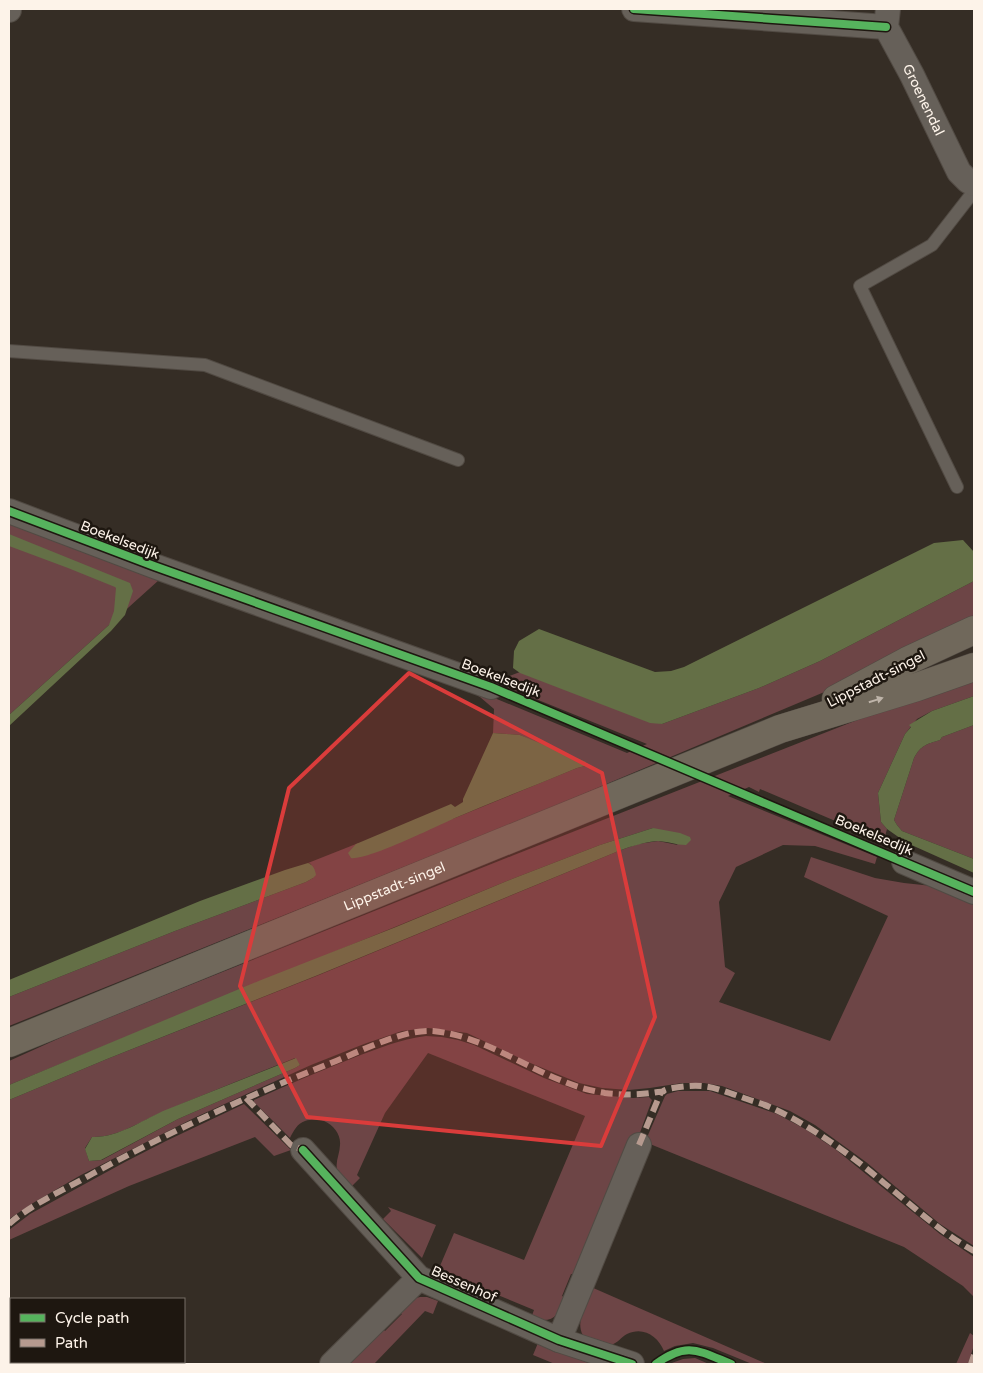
<svg xmlns="http://www.w3.org/2000/svg" width="983" height="1373" viewBox="0 0 983 1373" font-family="'Varela Round',sans-serif">
  <style>
    .green { fill: #6d4546; fill-rule: evenodd }
    .water { fill: #646f46 }
    .lines { fill: none; stroke-linecap: round; stroke-linejoin: round }
    .lane-casing { stroke: #514a43; stroke-width: 14 }
    .street-casing { stroke: #514a43; stroke-width: 26 }
    .primary-casing { stroke: #514a43; stroke-width: 29 }
    .lane { stroke: #666059; stroke-width: 12 }
    .street { stroke: #666059; stroke-width: 24 }
    .primary { stroke: #70685b; stroke-width: 28 }
    .quiet { stroke: #b69a8f; stroke-width: 6; stroke-dasharray: 12 6; stroke-linecap: butt }
    .cycleway-casing { stroke: #1e1710; stroke-width: 11 }
    .cycleway { stroke: #56b35d; stroke-width: 8 }
    .oneway { fill: #beb4a9 }
    .marked { fill: #da3c3b; fill-opacity: 0.2; stroke: #da3c3b; stroke-width: 4; stroke-linejoin: round }
    .labels { text-anchor: middle; dominant-baseline: central; stroke-width: 5; stroke-linejoin: round; paint-order: stroke }
    .street-label { font-size: 14px; fill: #fdf3e9; stroke: #1e1710 }
  </style>
  <rect width="100%" height="100%" fill="#352d25"/>
  <!-- green -->
  <path class="green" d="M9 523 159 580 9 715Z
    M974 581V620L841 685 552 807 9 1026V997L175 931 306 882 313 878 311 864 308 863 356 844 455 818 577 768 585 766 520 735 493 733 494 709 480 697 456 682 627 753 647 744 494 682 520 672 662 724 759 688 820 661Z
    M974 674V696L932 711 917 719 905 734 878 793 881 822 887 829 883 844 879 842 880 840 760 789 759 792 749 787 728 796 877 857 875 864 815 846 783 845 736 867 719 902 725 967 735 973 719 1002 830 1041 888 916 804 877 811 857 875 878 904 883 951 888 974 899V1246L940 1224 866 1162 815 1125 790 1111 722 1086 704 1083H682L650 1088 629 1090 602 1088 579 1083 528 1062 467 1033 428 1028 402 1031 364 1044 311 1065 196 1117 81 1175 33 1203 9 1219V1100L107 1059 319 975 621 850 638 844 658 841 678 845 653 828 600 845 512 879 9 1085V1061L73 1032 514 855ZM295 1058 300 1065 295 1068 178 1119 102 1160 89 1161 85 1148 92 1137C117 1138 141 1121 163 1112 207 1093 251 1076 295 1058Z
    M974 725V859L902 831 897 825 894 820 914 758C921 745 927 744 940 740L942 737Z
    M426 1036 442 1037 458 1040 474 1045 544 1078 587 1094 633 1098 649 1097 652 1100 638 1138 576 1275 571 1274 562 1296 566 1298C557 1317 553 1324 531 1318L534 1310 466 1282 462 1290 437 1273 454 1233 524 1260 585 1116 428 1053 385 1113 357 1175 360 1178 351 1187C347 1182 341 1177 338 1172 334 1163 340 1154 340 1145 341 1135 334 1125 324 1121 318 1119 311 1119 305 1121 297 1124 294 1130 290 1138L254 1102V1100C287 1085 320 1071 353 1058 377 1049 400 1039 426 1036Z
    M678 1091H710L777 1114 805 1129 835 1149 940 1234 974 1257V1297L963 1286 904 1247 645 1142 665 1096 667 1094Z
    M244 1104 291 1150 274 1156 255 1137 129 1186 9 1240V1230L30 1214 125 1162 166 1141Z
    M388 1207 436 1225 422 1258 383 1219 391 1211Z
    M591 1287 767 1364H752L713 1348 693 1343 675 1346 664 1351C658 1336 643 1326 627 1334 621 1337 618 1343 611 1345 604 1347 599 1345 592 1342 569 1334 586 1302 591 1287Z
    M420 1297H427L438 1301 433 1314 425 1311 374 1364H345L381 1327 385 1331 402 1314 398 1311 412 1299Z
    M970 1333 974 1336V1345L968 1364H956Z
    M538 1343 591 1364H555L533 1355Z
    M695 1358 709 1364H669L683 1359Z"/>
  <!-- water -->
  <path class="water" d="M9 534 130 583 133 591 125 615 111 631 9 726V715L109 625 114 611 116 588 115 587 68 568 9 546Z
    M963 540 974 552V581L820 661 759 688 662 724 650 723 520 673 513 668 514 651 519 641 539 629 655 672 671 671 684 667 934 543Z
    M974 696V725L942 737 940 740C927 744 921 745 914 758L894 820 897 825 902 831 974 859V873L907 843 887 829 881 822 878 793 905 734 911 727 909 725 932 711Z
    M493 733 520 735 586 762 585 766 577 768C536 785 495 801 455 818 437 826 366 861 351 858L348 853 356 844 451 804 455 807 463 802V799Z
    M653 828 680 833 690 837 691 840 686 845C676 845 667 841 657 841 645 842 632 846 621 850L318 975 107 1059 9 1100V1085L261 980 396 927 512 879 600 845Z
    M308 863C313 865 315 869 316 875L313 878 306 882 175 931 9 997V980L200 901 285 870Z
    M296 1058 300 1065 295 1068 178 1119 101 1160 89 1161 85 1149 92 1137C117 1138 141 1121 163 1111 207 1093 251 1076 296 1058Z"/>
  <g class="lines">
    <!-- lane casing -->
    <g class="lane-casing">
      <path id="lane" d="M9 351 205 365 458 460
        M957 487 860 286 932 245 974 191"/>
    </g>
    <!-- street casing -->
    <g class="street-casing">
      <g id="street">
        <path d="M634 9 886 27"/>
        <path id="s1" d="M888 9 886 27 912 75 959 172 968 181 974 184"/>
        <path d="M9 10V9"/>
        <path d="M9 511 154 566 491 687"/>
        <path d="M904 862 974 892"/>
        <path d="M303 1150 419 1278 559 1340 632 1364"/>
        <path d="M9 1311 11 1314"/>
        <path d="M559 1340 639 1145"/>
        <path d="M59 1362 61 1364"/>
        <path d="M332 1364 419 1278"/>
      </g>
    </g>
    <!-- primary casing -->
    <g class="primary-casing">
      <g id="primary">
        <path d="M836 699 907 661 974 630"/>
        <path id="s2" d="M9 1043 780 729 917 687 974 667"/>
      </g>
    </g>
    <!-- lane -->
    <use href="#lane" class="lane"/>
    <!-- street -->
    <use href="#street" class="street"/>
    <!-- primary -->
    <use href="#primary" class="primary"/>
    <!-- quiet -->
    <path class="quiet" d="M246 1098 291 1145 303 1150
      M639 1145 661 1092
      M9 1224C33 1203 64 1190 92 1174 171 1131 252 1094 336 1061 363 1050 404 1029 433 1031 495 1037 543 1084 605 1093 622 1095 641 1095 658 1092 669 1091 658 1092 668 1089 677 1087 692 1085 701 1086 716 1087 732 1094 747 1099 755 1102 764 1104 772 1108 811 1126 851 1155 884 1183 913 1206 941 1233 974 1251
      M971 1364 974 1355"/>
    <!-- cycleway casing -->
    <g class="cycleway-casing">
      <path id="cycleway" d="M634 9 886 27
        M9 511 154 566 491 687 974 892
        M303 1150 419 1278 559 1340 632 1364
        M656 1364C687 1341 699 1351 731 1364"/>
    </g>
    <!-- cycleway -->
    <use href="#cycleway" class="cycleway"/>
  </g>
  <!-- one-way arrows -->
  <defs><path id="oneway-solid" d="M-6-.8H1V-3.2L6.5 0L1 3.2V.8H-6Z" transform="scale(1.25)"/></defs>
  <use class="oneway" href="#oneway-solid" transform="translate(876 700) rotate(-17)"/>
  <!-- marked area -->
  <path class="marked" d="M409 673 602 773 655 1017 601 1146 307 1117 240 986 289 788Z"/>
  <g class="labels">
    <!-- street labels -->
    <g class="street-label">
      <text stroke="none"><textPath href="#s1" startOffset="100">Groenendal</textPath></text>
      <text transform="translate(120 540) rotate(21)">Boekelsedijk</text>
      <text transform="translate(501 678) rotate(21)">Boekelsedijk</text>
      <text transform="translate(876 679) rotate(-27)">Lippstadt-singel</text>
      <text transform="translate(874 835) rotate(23)">Boekelsedijk</text>
      <text stroke="none"><textPath href="#s2" startOffset="416">Lippstadt-singel</textPath></text>
      <text transform="translate(464 1284) rotate(24)">Bessenhof</text>
    </g>
  </g>
  <!-- border -->
  <rect width="983" height="1373" fill="none" stroke="#fdf3e9" stroke-width="20"/>
  <!-- legend -->
  <rect x="10" y="1298" width="175" height="65" fill="#1e1710" stroke="#776f67"/>
  <rect x="20" y="1314" width="25" height="8" fill="#56b35d" stroke="#776f67"/>
  <text x="55" y="1323" font-size="15" fill="#fdf3e9">Cycle path</text>
  <rect x="20" y="1339" width="25" height="8" fill="#b69a8f" stroke="#776f67"/>
  <text x="55" y="1348" font-size="15" fill="#fdf3e9">Path</text>
</svg>
